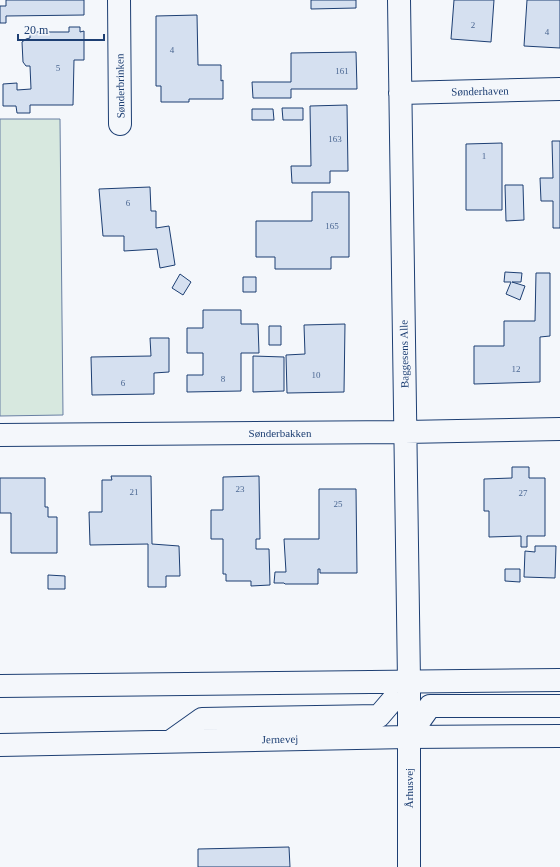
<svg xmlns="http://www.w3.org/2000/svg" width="560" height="867" viewBox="0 0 560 867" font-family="Georgia,serif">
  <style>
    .green { fill: #d7e8df; stroke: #687fa3 }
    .building { fill: #d5e0f0; stroke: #1d3f73 }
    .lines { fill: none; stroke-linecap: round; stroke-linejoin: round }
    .minor-casing { stroke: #1d3f73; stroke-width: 24 }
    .major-casing { stroke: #1d3f73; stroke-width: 24 }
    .minor { stroke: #f4f7fb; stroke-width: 22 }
    .major { stroke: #f4f7fb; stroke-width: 22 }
    .labels { text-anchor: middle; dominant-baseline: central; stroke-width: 3; stroke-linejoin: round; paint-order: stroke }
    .number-label { font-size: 9px; fill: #4b6792 }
    .street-label { font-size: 11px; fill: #1d3f73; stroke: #f4f7fb }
  </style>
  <rect width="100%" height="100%" fill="#f4f7fb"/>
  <!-- green -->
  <path class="green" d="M0 119H60L63 415 0 416Z"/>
  <!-- building -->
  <path class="building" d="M6 0H84V15L6 16V23H0V6H6Z
    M311 0H356V8L311 9Z
    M454 0H494L491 42 451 39Z
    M527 0H560V48L524 46Z
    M197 15 198 65H221V81L223 80V99H189V102H161V86H156V16Z
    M69 27H80V32L84 31V60H74L73 105H30V113H17L16 106H3V84L17 83V90L31 89 30 66H26L23 62 22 42 26 39 30 38V32H69Z
    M356 52 357 89H291V98H253L252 82H291V53Z
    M347 105 348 171H330V183H292L291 166H311L310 106Z
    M282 108H303V120H283Z
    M252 109H273L274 120H252Z
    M552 141H560V228H553V201H541L540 178H553Z
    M502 143V210H466V144Z
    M505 185H523L524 220 506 221Z
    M150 187 151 211H156V228L169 226 175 265 160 268 157 249 124 251V236H103L99 189Z
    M312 192H349V257H331V269H275V257H256V221H312Z
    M505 272 522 273 521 282H512L525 286 520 300 506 294 511 282H504Z
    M536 273H550V336L540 337V382L474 384V346H504V321H535Z
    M180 274 191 282 183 295 172 288Z
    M243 277H256V292H243Z
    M203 310H241V324H258L259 353H241V391L187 392V375H203V353H187V328H203Z
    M345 324 344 392 287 393 286 355 305 354 304 325Z
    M269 326H281V345H269Z
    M150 338H169V372L154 373V394L92 395 91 357 151 356Z
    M253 356 284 357V391L253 392Z
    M512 467H529V478H545V536H527V547H521V536L489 537V511H484V479L512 478Z
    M111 476H151L152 544 179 546 180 576H166V587H148V544L90 545 89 512H102V480H112Z
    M259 476 260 539H256V549H269L270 585 251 586V581H226V574H223V539H211V510H223V477Z
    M0 478H45V507H48V517H57V553H11V513H0Z
    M319 489H356L357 573H320V569H318V584H285L284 583H274L275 572H286L284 539H319Z
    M535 546H556L555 578 524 577 525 551 535 552Z
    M505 569H520V582L505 581Z
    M48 575 65 576V589H48Z
    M289 847 290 867H198V849Z"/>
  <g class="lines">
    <!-- minor casing -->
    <g class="minor-casing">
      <path id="minor" d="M119 0 120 124
        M399 0 409 681V867
        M400 93 560 89
        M0 435 405 432 560 429"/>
    </g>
    <!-- major casing -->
    <g class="major-casing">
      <path id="major" d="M0 686 560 680
        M408 737 430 706H560
        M171 741 202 719 379 716 409 681
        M0 745 408 737 560 736"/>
    </g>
    <!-- minor -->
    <use href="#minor" class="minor"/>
    <!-- major -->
    <use href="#major" class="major"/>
  </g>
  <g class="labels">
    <!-- number labels -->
    <g class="number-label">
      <text x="473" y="25">2</text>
      <text x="547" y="32">4</text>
      <text x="172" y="50">4</text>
      <text x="58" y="68">5</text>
      <text x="342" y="71">161</text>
      <text x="335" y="139">163</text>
      <text x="484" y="156">1</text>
      <text x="128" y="203">6</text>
      <text x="332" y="226">165</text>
      <text x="516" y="369">12</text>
      <text x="316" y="375">10</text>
      <text x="223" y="379">8</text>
      <text x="123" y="383">6</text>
      <text x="240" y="489">23</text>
      <text x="134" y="492">21</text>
      <text x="523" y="493">27</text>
      <text x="338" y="504">25</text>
    </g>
    <!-- street labels -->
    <g class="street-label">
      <text transform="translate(120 86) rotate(-91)">Sønderbrinken</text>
      <text transform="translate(480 91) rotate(-1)">Sønderhaven</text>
      <text transform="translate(404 354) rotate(-91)">Baggesens Alle</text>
      <text x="280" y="433">Sønderbakken</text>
      <text transform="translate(280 739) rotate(-1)">Jernevej</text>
      <text transform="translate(409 788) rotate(-90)">Århusvej</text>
    </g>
  </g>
  <!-- scale -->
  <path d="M18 34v6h86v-6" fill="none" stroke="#1d3f73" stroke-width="2"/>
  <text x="24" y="34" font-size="12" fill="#1d3f73" stroke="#f4f7fb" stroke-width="3" paint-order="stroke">20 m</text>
</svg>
